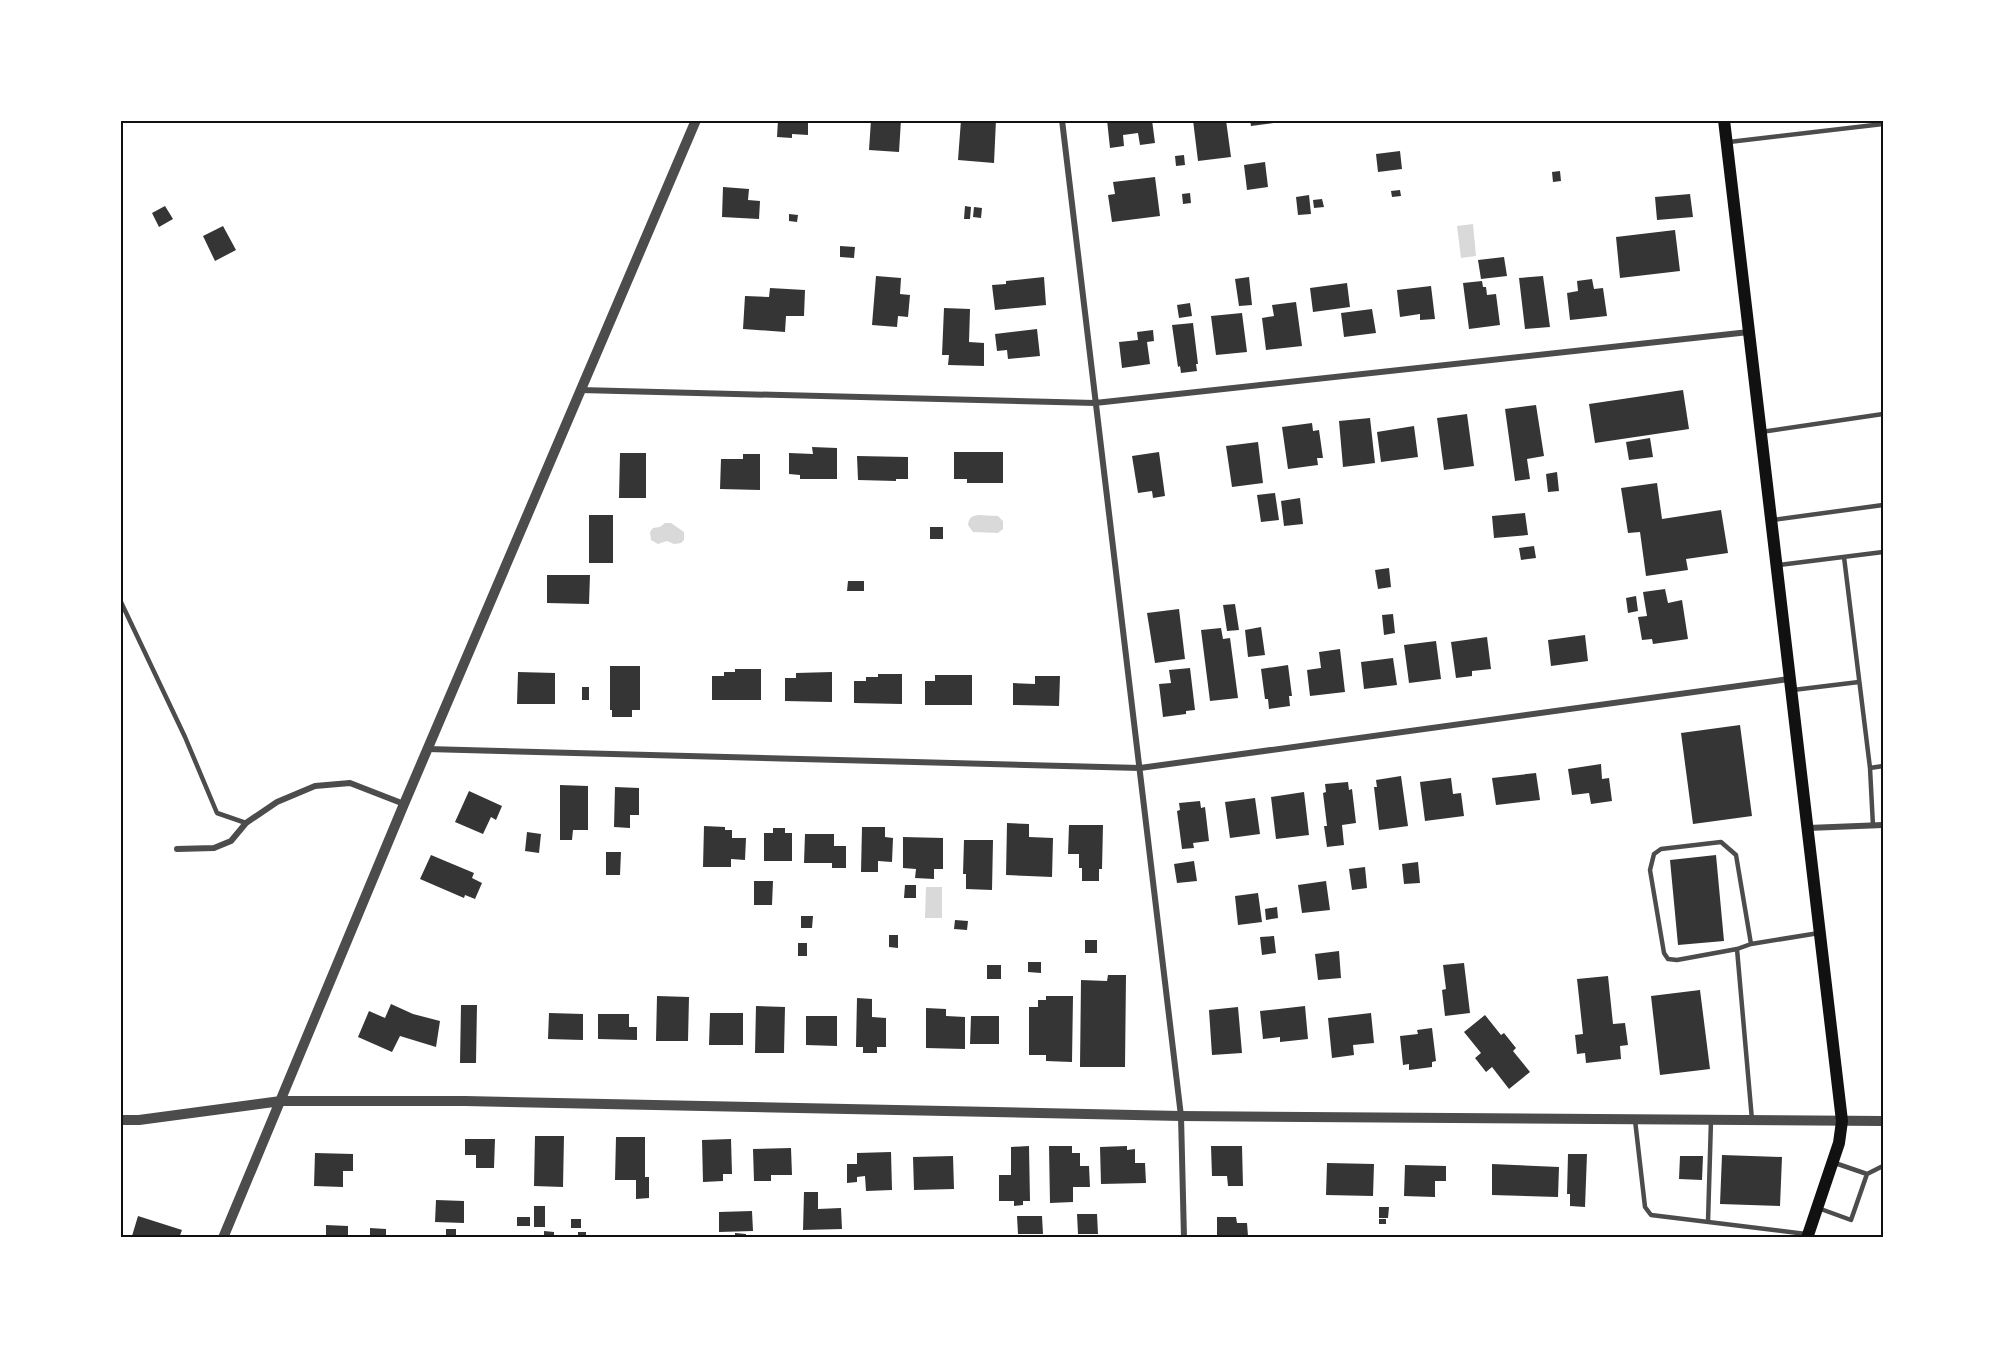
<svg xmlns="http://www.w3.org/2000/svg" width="2003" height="1358" viewBox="0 0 2003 1358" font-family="'Source Sans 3',sans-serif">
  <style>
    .water { fill: #d9d9d9 }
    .building { fill: #353535 }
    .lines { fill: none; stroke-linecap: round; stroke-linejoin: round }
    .service { stroke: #4c4c4c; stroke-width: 4.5 }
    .minor { stroke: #4c4c4c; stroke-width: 6 }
    .tertiary { stroke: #4c4c4c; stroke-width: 10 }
    .secondary { stroke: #111; stroke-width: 12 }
    .neatline { fill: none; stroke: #111; stroke-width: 2 }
  </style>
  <rect width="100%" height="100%" fill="#fff"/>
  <!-- water -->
  <path class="water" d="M1473 224 1476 256 1461 258 1457 226Z
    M978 515 998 516 1003 521V529L998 533 973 532 968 525C969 518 971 516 978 515Z
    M665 523H671L684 532V540L681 543 674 544 667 541 658 544 651 540 650 532 653 528 660 527Z
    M926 887H942V918H925Z"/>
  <!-- building -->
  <path class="building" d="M778 120H808V135L792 134V138L777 137Z
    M871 120H901L899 152 869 150Z
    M961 120H996L994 163 958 160Z
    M1107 120H1152L1155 143 1140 145 1138 133 1123 135 1124 146 1110 148Z
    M1193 120H1226L1231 157 1198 161Z
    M1250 120H1281V122L1251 126Z
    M1400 151 1402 169 1378 172 1376 154Z
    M1184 155 1185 165 1176 166 1175 156Z
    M1265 162 1268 187 1247 190 1244 165Z
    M1560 171 1561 181 1553 182 1552 172Z
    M1155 177 1160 216 1112 222 1108 195 1115 194 1113 182Z
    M723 187 749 189 748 200 760 201 759 219 722 217Z
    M1400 190 1401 196 1392 197 1391 191Z
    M1190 193 1191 203 1183 204 1182 194Z
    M1690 194 1693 217 1657 220 1655 197Z
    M1309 195 1311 214 1298 215 1296 197Z
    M1322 199 1324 207 1314 208 1313 200Z
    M165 206 173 219 159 227 152 213Z
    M965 206 971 207 970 219H964Z
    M974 207 982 208 981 218 973 217Z
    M789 214 798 215 797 222 789 221Z
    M223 226 236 250 215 261 203 236Z
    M1675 230 1680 271 1620 278 1616 237Z
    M840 246 855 247 854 258 840 257Z
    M1504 257 1507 276 1481 279 1478 260Z
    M876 276 901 278 900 294 910 295 908 317 898 316 897 327 872 325Z
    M1543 276 1550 327 1525 329 1519 278Z
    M1044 277 1046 305 995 310 992 285 1006 284V281Z
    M1249 277 1252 305 1239 306 1235 279Z
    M1592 279 1594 289 1603 288 1607 316 1570 320 1567 293 1578 291 1577 281Z
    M1482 281 1483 287H1486L1487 295 1496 294 1500 325 1469 329 1463 283Z
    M1347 283 1350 307 1313 312 1310 288Z
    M1431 286 1435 319 1420 320V314L1400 317 1397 290Z
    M770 288 805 290 804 316H786L785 332 743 329 745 296 769 297Z
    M1296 302 1302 346 1266 350 1262 318 1274 316 1272 305Z
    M1190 303 1192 316 1179 318 1177 305Z
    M944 308 970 309 969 342 984 343V366L948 365 949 355H942Z
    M1372 309 1376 333 1344 337 1341 313Z
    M1242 313 1247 352 1216 355 1211 316Z
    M1193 323 1198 364H1196L1197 371 1181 373 1180 366 1178 367 1172 325Z
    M1037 329 1040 356 1008 359 1007 350 997 351 995 334Z
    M1153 330 1154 341 1147 342 1150 364 1122 368 1119 342 1138 340 1137 332Z
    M1683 390 1689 429 1595 443 1589 404Z
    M1536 405 1544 456 1527 459 1530 479 1515 481 1505 409Z
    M1467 414 1474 466 1444 470 1437 418Z
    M1370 418 1375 463 1343 467 1339 421Z
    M1312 423 1313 431 1319 430 1323 458H1317L1318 465 1288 469 1282 427Z
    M1414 426 1418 457 1381 462 1377 432Z
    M1650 438 1653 457 1629 460 1626 442Z
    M1258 442 1263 483 1232 487 1226 446Z
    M812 447 837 448V479H800V475L789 474V453L813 454Z
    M954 452H1003V483H967V479H954Z
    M1159 452 1165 496 1153 498 1152 491 1138 493 1132 456Z
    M620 453H646V498H619Z
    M743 454H760V490L720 489 721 459H743Z
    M857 456 908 457V479H896V481L858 480Z
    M1557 472 1559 491 1548 492 1546 474Z
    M1657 483 1662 519 1721 510 1728 553 1686 559 1688 570 1646 576 1640 532 1628 533 1621 488Z
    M1275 493 1279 520 1261 522 1257 495Z
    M1300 498 1303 524 1284 526 1281 501Z
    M1525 513 1528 535 1494 538 1492 516Z
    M589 515H613V563H589Z
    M930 527H943V539H930Z
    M1534 546 1536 558 1521 560 1519 548Z
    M1389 568 1391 587 1378 589 1375 570Z
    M547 575H590L589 604 547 603Z
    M848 581H864V591H847Z
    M1665 589 1668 603 1682 600 1688 639 1653 644 1652 639 1642 640 1638 617 1647 616 1643 592Z
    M1636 596 1638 611 1628 613 1626 598Z
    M1235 604 1239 630 1227 631 1223 605Z
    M1179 609 1185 659 1155 663 1147 613Z
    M1393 614 1395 633 1384 635 1382 615Z
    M1261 627 1265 655 1248 657 1245 630Z
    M1221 628 1223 639 1230 638 1238 698 1210 701 1201 630Z
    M1585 635 1588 661 1551 666 1548 640Z
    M1487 637 1491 669 1472 671V676L1456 678 1451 642Z
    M1436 641 1441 679 1409 683 1404 645Z
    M1340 649 1345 692 1310 696 1307 670 1321 668 1319 652Z
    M1393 658 1397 685 1364 689 1361 662Z
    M1288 665 1292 696H1289L1290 706 1269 709 1268 699H1265L1261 669Z
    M610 666H640V710H632V717H612V710H610Z
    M1190 668 1195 710 1186 711V714L1163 717 1159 684 1171 683 1169 670Z
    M735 669H761V700H712V676H724V672H735Z
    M518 672 555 673V704H517Z
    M832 672V702L785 701V678H796V673Z
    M878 674H902V704L854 703V681H866V677H878Z
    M935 675H972V705H925V681H935Z
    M1035 676H1060L1059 706 1013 705V683L1035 684Z
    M582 687H589V700H582Z
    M1740 725 1752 816 1693 824 1681 733Z
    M1601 764 1602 779 1609 778 1612 801 1591 804 1589 793 1572 795 1568 769Z
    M1536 773 1540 800 1496 805 1492 778Z
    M1401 776 1408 826 1379 830 1374 787H1377L1376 780Z
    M1451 778 1453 794 1461 793 1464 816 1425 821 1420 782Z
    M1348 782 1349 790 1352 789 1356 823 1342 825 1344 845 1327 847 1324 826H1327L1323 793 1326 792 1325 784Z
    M560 785 588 786V830H573L572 840H560Z
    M615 787 639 788V815H630V828L614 827Z
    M469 791 502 806 496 820 491 817 483 834 455 822Z
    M1304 792 1309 835 1276 839 1271 797Z
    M1255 798 1260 834 1230 838 1225 802Z
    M1200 801 1201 808 1205 807 1209 841 1193 843 1194 848 1182 849 1177 811 1180 810 1179 803Z
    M1007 823 1029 824V837L1053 838 1052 877 1006 875Z
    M1069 825H1103L1102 869H1099V881H1082V868H1079V854H1068Z
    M704 826 725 827V830H732V838H746L745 860 731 859V867H703Z
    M862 827H885V837L893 838 892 862 878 861V872H861Z
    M773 828H785V833H792V861H764V833H773Z
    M527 832 541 834 539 853 525 851Z
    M805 834H834V846H846V868H832V863H804Z
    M903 837 943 838V869H934V879L915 878 916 869 903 868Z
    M964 840H993L992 890 966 889V874H963Z
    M606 852H621L620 875H606Z
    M431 855 474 873 472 878 482 883 475 899 465 895 464 898 420 879Z
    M1716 855 1724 941 1678 945 1670 860Z
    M1194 861 1197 881 1177 883 1174 864Z
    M1418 862 1420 883 1404 884 1402 864Z
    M1365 867 1367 888 1352 890 1349 869Z
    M754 881H773L772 905H754Z
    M1326 881 1330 910 1302 913 1298 885Z
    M905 885H916V898H904Z
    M1258 893 1262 922 1238 925 1235 896Z
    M1277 907 1278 918 1266 920 1265 909Z
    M801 916H813L812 928H801Z
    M955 920 968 921 967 930 954 929Z
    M889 935H898V948L889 947Z
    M1274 936 1276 953 1262 955 1260 937Z
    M1085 940H1097V953H1085Z
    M798 943H807V956H798Z
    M1339 951 1341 978 1318 980 1315 954Z
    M1028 962H1041V973L1028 972Z
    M1464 963 1470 1013 1445 1016 1442 990 1446 989 1443 965Z
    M987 965H1001V979H987Z
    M1108 975H1126L1125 1067H1080L1081 980 1107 981Z
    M1608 976 1613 1024 1625 1023 1628 1045 1620 1046 1621 1059 1586 1063 1585 1053 1577 1054 1575 1035 1583 1034 1577 979Z
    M1700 990 1710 1069 1660 1075 1651 996Z
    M657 996 689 997 688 1041H656Z
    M1046 996H1073L1072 1062 1046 1061V1055H1029V1007H1038V1000H1046Z
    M857 998 872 999V1017L886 1018V1047H877V1053H863V1047H856Z
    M391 1004 413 1014 440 1021 436 1047 400 1036 392 1052 358 1037 369 1011 385 1018Z
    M461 1005H477L476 1063H460Z
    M756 1006 785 1007 784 1053H755Z
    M1305 1006 1308 1039 1280 1042V1037L1263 1039 1260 1011Z
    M1238 1007 1242 1053 1212 1055 1209 1010Z
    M926 1008 946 1009V1016L965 1017V1049L926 1048Z
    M549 1013 583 1014V1040L548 1039Z
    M710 1013H743V1045H709Z
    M1371 1013 1374 1043 1353 1045 1354 1055 1332 1058 1328 1018Z
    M598 1014H629V1027H637V1040L598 1039Z
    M1485 1015 1501 1035 1504 1033 1516 1048 1513 1051 1530 1072 1509 1089 1492 1067 1486 1072 1475 1058 1481 1053 1464 1032Z
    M806 1016H837V1046L806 1045Z
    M971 1016H999V1044H970Z
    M1432 1028 1436 1061 1432 1062V1067L1409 1070V1064L1403 1065 1400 1036 1418 1034 1417 1030Z
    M535 1136H564L563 1187 534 1186Z
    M616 1137H645V1177H649V1198L636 1199V1180H615Z
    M465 1139H495L494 1168H476V1155H465Z
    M731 1139 732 1174H723V1181L703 1182 702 1140Z
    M1029 1146 1030 1201H1023V1205L1014 1206V1201H999V1175H1011V1147Z
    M1049 1146H1072V1153H1080V1166H1089L1090 1187H1073V1202L1050 1203Z
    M1127 1146V1150L1135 1149V1163H1145L1146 1183 1101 1184 1100 1147Z
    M1211 1146H1242L1243 1186H1228L1227 1176H1212Z
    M791 1148 792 1175H771V1181H754L753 1149Z
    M891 1152 892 1190 866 1191 865 1176 857 1177V1182L847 1183V1164H857V1153Z
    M315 1153 353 1154V1171H343V1187L314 1186Z
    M1568 1154H1587L1585 1207 1570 1206V1194H1567Z
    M1722 1155 1782 1157 1780 1206 1720 1204Z
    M953 1156 954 1189 914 1190 913 1157Z
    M1680 1156H1703L1702 1180 1679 1179Z
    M1327 1163 1374 1164 1373 1196 1326 1195Z
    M1492 1164 1559 1167 1558 1197 1492 1195Z
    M1405 1165 1446 1166V1181H1435V1197L1404 1196Z
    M804 1192H818V1209L841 1208 842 1229 803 1230Z
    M436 1200 464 1201V1223L435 1222Z
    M534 1206H545V1227H534Z
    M1379 1207H1389L1388 1218H1379Z
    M752 1211 753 1231 719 1232V1212Z
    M1077 1214H1097L1098 1234H1078Z
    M138 1216 182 1230 179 1238H139L132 1236Z
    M1017 1216H1042L1043 1234H1018Z
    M517 1217H530V1226H517Z
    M1217 1217H1236L1237 1223H1247L1248 1236 1217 1237Z
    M571 1219H581V1228H571Z
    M1379 1219H1386V1224H1379Z
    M326 1225 348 1226V1238H326Z
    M370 1228 386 1229V1238H370Z
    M446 1229H456V1238H446Z
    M544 1231 554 1232V1238H544Z
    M578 1232H586V1238H578Z
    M735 1233 746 1234V1238H735Z"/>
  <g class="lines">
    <!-- service -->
    <path class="service" d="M1729 142 1883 124
      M1761 432 1883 414
      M1773 520 1883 505
      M1844 557 1870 768 1873 826
      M1779 565 1883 552
      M120 600 185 737 217 813 246 823
      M1793 690 1859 682
      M1870 768 1883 766
      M1737 949 1677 960 1668 959 1664 953 1650 870 1654 854 1661 849 1721 842 1736 855 1751 944
      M1635 1120 1645 1207 1651 1215 1806 1234
      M1752 1120 1737 949 1751 944 1819 933
      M1832 1162 1867 1174 1883 1166
      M1818 1208 1851 1220 1867 1174
      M1708 1222 1711 1120"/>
    <!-- minor -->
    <path class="minor" d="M1062 120 1181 1116 1184 1238
      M580 390 1095 403 1749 332
      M427 749 1140 768 1789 679
      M1808 828 1883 825
      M177 849 214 848 231 841 246 823 277 802 315 786 350 783 404 804"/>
    <!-- tertiary -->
    <path class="tertiary" d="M120 1120H139L281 1101H465L1181 1116 1883 1121
      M223 1238 404 804 696 120"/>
    <!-- secondary -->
    <path class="secondary" d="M1724 120 1842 1121 1839 1143 1807 1238"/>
  </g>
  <!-- border -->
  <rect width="2003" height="1358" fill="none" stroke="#ffffff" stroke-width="243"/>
  <rect x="122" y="122" width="1760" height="1114" class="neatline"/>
</svg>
